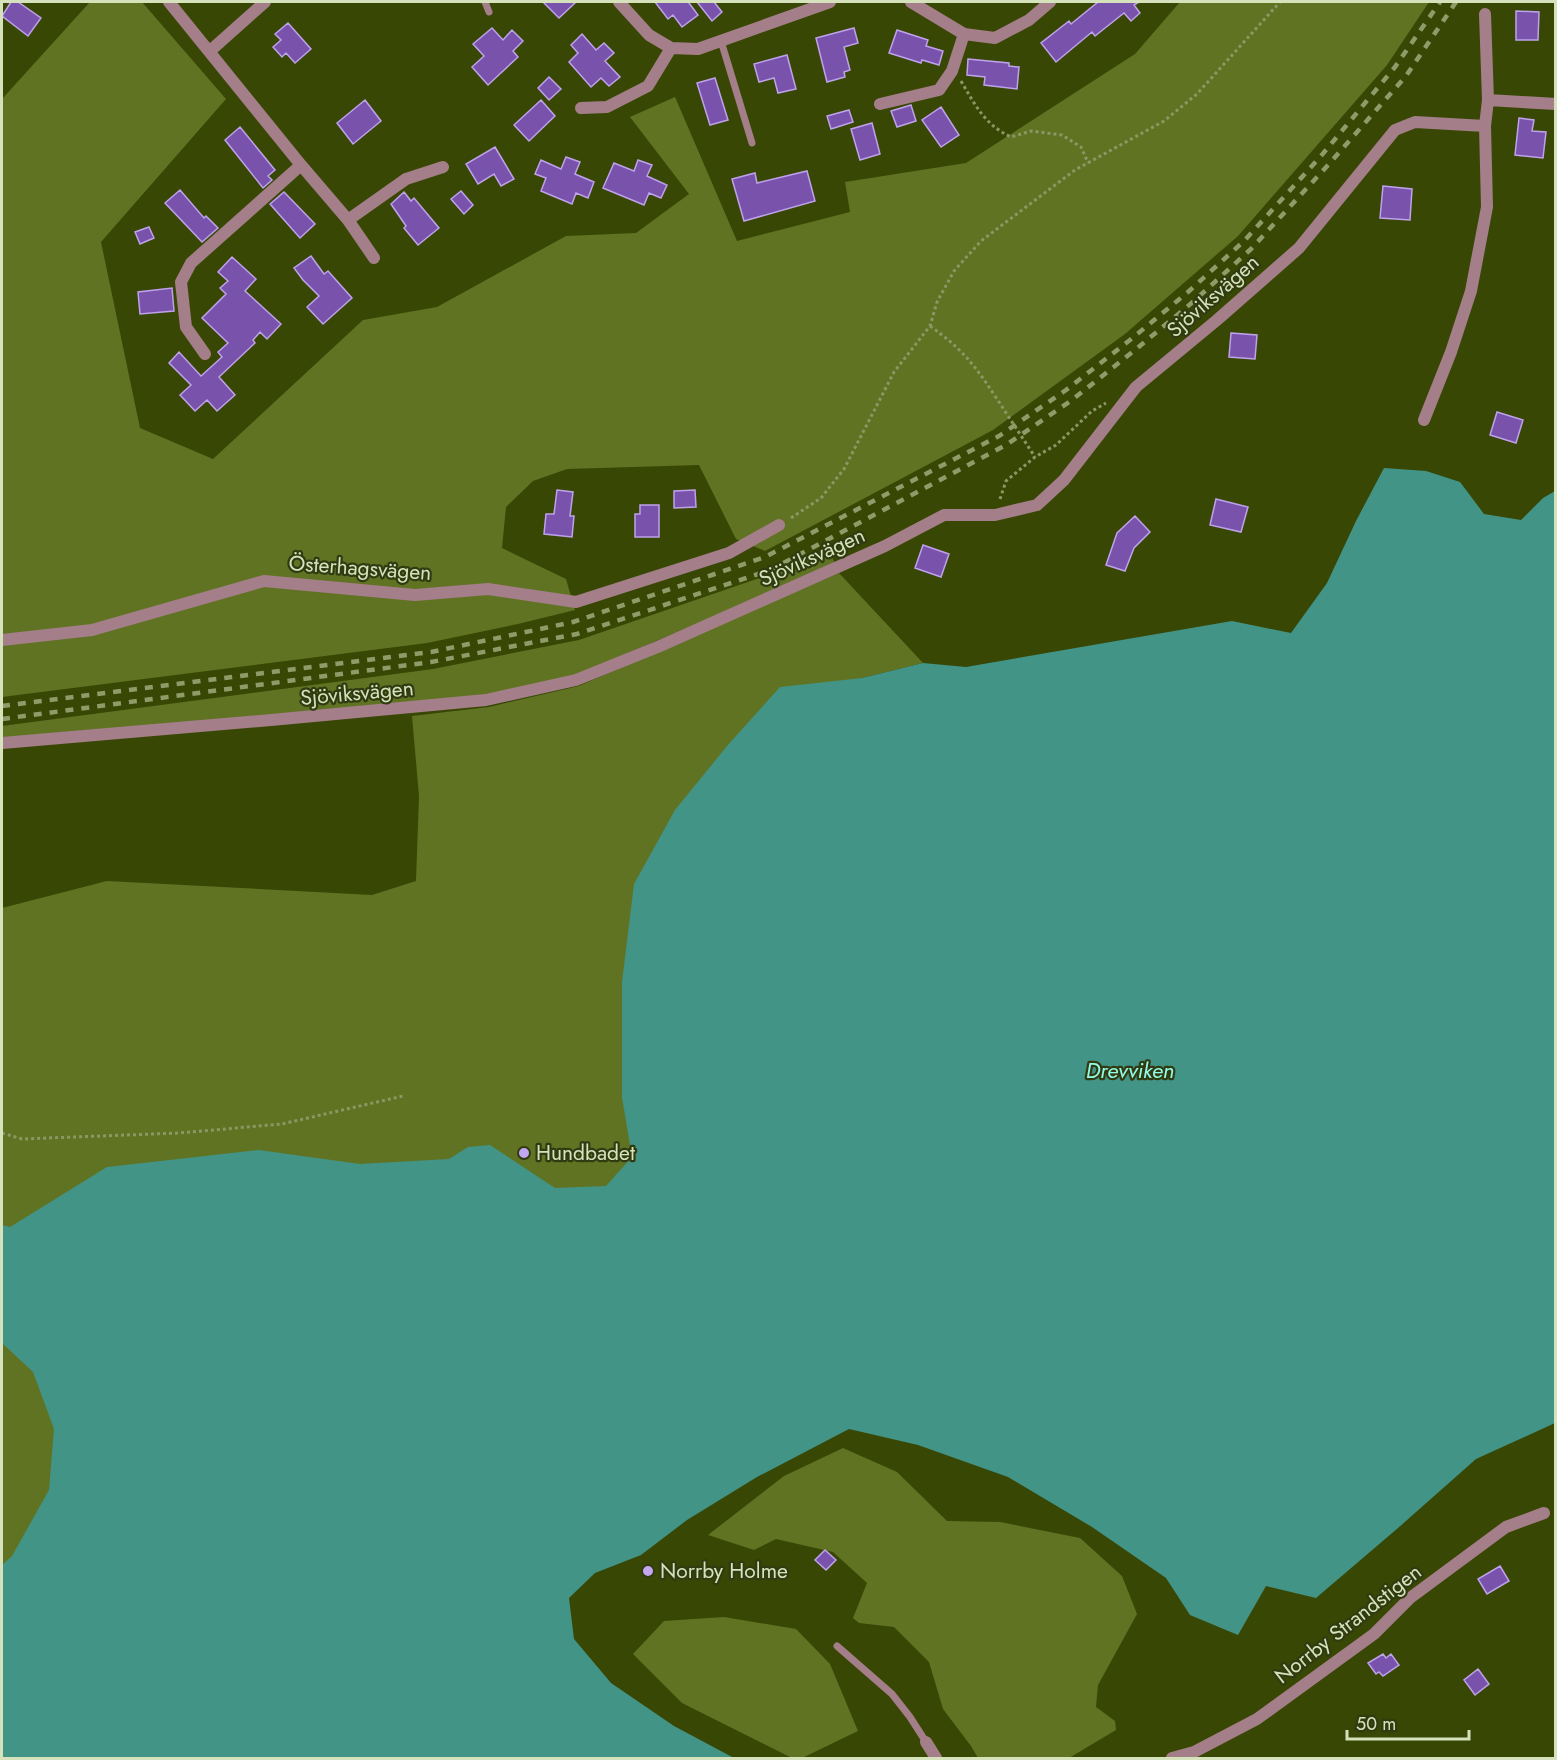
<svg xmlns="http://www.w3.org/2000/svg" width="1557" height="1760" viewBox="0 0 1557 1760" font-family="Jost,sans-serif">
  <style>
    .green { fill: #607323 }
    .water { fill: #429487 }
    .building { fill: #7953ab; stroke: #bfa2ec; stroke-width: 1.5 }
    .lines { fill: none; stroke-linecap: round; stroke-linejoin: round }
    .path { stroke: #8b9864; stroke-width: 3; stroke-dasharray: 3 3; stroke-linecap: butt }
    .lane { stroke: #a47e88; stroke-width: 7 }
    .street { stroke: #a47e88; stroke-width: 12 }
    .rail { stroke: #8f9c69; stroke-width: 4.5; stroke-dasharray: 8 8; stroke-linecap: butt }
    .path-bridge { stroke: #8b9864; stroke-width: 3; stroke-dasharray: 3 3; stroke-linecap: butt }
    .poi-dot { fill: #c4a7f1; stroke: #313b11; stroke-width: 2 }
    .labels { text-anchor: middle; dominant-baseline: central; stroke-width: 4.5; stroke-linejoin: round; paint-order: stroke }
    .street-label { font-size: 21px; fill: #d6e2bb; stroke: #313b11 }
    .poi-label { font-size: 21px; fill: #d6e2bb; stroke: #313b11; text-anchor: start }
    .water-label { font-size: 22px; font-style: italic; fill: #93fbe9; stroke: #313b11 }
  </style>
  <rect width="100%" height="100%" fill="#394705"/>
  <!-- green -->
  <path class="green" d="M90 2H142L226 99 101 242 140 428 213 459 363 320 437 307 566 236 636 233 689 194 630 117 675 97 737 241 850 212 845 182 966 163 1135 54 1180 2H1429L1387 65 1238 236 1125 334 993 430 765 551 736 539 699 465 567 469 533 481 506 507 502 548 566 579 575 610 518 624 427 643 2 697V99Z
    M828 548 835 564 577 675 485 695 2 739V726L433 669 579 640 771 574Z
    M839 573 923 663 862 678 1159 1165 2 1758V908L107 881 372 895 416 881 419 796 412 716 489 707 579 686Z
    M843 1448 897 1472 947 1521 1000 1522 1080 1538 1122 1576 1137 1614 1098 1685 1096 1707 1115 1721 1116 1730 1069 1758H978L971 1746 943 1709 929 1662 894 1627 859 1623 853 1618 867 1583 833 1552 776 1539 754 1550 708 1535 784 1476Z
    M724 1617 796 1629 830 1664 858 1731 802 1758H792L682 1703 633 1654 664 1621Z"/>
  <!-- water -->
  <path class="water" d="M1384 468 1426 471 1460 482 1484 514 1521 520 1543 498 1555 491V1423L1476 1459 1398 1528 1316 1598 1266 1586 1238 1635 1190 1615 1166 1578 1092 1527 1008 1477 918 1445 849 1429 757 1477 687 1520 641 1555 595 1573 569 1598 574 1639 611 1683 674 1726 734 1758H2V1565L12 1556 49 1490 54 1429 33 1372 2 1343V1225L10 1227 107 1167 259 1150 360 1164 449 1159 468 1147 490 1145 555 1188 606 1186 632 1157 622 1097V982L634 884 675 810 727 746 780 687 862 678 923 663 966 667 1232 621 1291 633 1327 583 1356 521Z"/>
  <!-- building -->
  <path class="building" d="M11 2H18L41 18 28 36 2 16Z
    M543 2H576L559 18Z
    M655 2H690L689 3 698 15 682 27 673 15 668 19Z
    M697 2H714L722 12 712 21Z
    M1098 2H1139L1134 5 1140 13 1131 21 1124 13 1095 36 1092 32 1056 62 1041 43 1069 21 1071 24Z
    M1516 11 1539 12 1538 40H1516Z
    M288 23 311 49 295 63 286 53 282 57 273 47 281 40 275 34Z
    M492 28 503 40 512 30 523 41 513 51 518 57 488 85 472 67 484 56 473 44Z
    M854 28 858 43 844 47 850 70 844 72 845 77 827 82 816 38Z
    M897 30 928 40 926 46 943 51 939 65 922 60 921 63 889 53Z
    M582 34 596 50 604 43 614 53 605 61 620 77 609 86 601 78 591 87 569 62 578 53 571 45Z
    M787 55 796 89 778 93 774 78 759 82 754 64Z
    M968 59 1009 63V66L1019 67 1017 89 984 85 985 77 967 75Z
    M549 77 561 89 549 100 538 88Z
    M715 78 728 120 710 125 697 83Z
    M365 100 381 121 353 144 337 123Z
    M541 100 555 116 529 141 514 125Z
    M911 105 916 121 897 127 891 111Z
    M941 107 959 135 941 147 922 120Z
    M849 110 853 122 831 129 827 116Z
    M1519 118 1534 120 1532 131 1546 132 1543 158 1515 155Z
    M872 123 880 154 860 160 851 129Z
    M240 127 275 170 268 176 272 180 263 188 225 140Z
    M495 147 514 179 501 186 494 174 478 184 466 164Z
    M566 157 580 162 575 174 594 182 588 198 576 193 572 204 541 191 546 178 535 174 541 160 561 169Z
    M638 160 652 165 647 176 667 185 661 198 649 193 644 205 603 188 614 163 634 171Z
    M807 171 815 201 744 221 732 179 755 173 757 183Z
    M1383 186 1412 189 1410 220 1380 218Z
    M180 190 204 218 206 216 218 228 202 242 165 203Z
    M461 191 473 205 464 214 451 199Z
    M284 192 315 224 300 238 270 204Z
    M404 192 411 201 414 198 439 228 418 245 404 228 406 226 391 204Z
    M149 227 154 238 140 244 135 232Z
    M311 256 324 274 328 271 352 298 323 324 307 307 319 296 303 280 294 268Z
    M232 257 256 279 245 291 281 324 267 339 260 332 253 340 255 343 219 377 235 395 217 411 207 400 195 411 180 395 191 385 169 363 179 352 201 376 222 357 218 352 228 343 202 318 226 294 220 288 228 281 218 272Z
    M172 288 174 311 140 314 138 292Z
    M1231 333 1257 335 1255 359 1229 357Z
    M1497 412 1523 420 1516 443 1490 435Z
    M557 490 573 492 570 516H574L572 537 544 534 546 514H554Z
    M695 490 696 507 674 508V491Z
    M1216 499 1248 507 1241 532 1210 525Z
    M640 505H659V537H635V514H640Z
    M1135 516 1150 532 1134 548 1125 571 1106 565 1117 533Z
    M923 545 949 554 941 577 915 568Z
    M825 1550 836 1560 826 1570 815 1560Z
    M1500 1566 1509 1581 1487 1594 1478 1579Z
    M1383 1654 1386 1658 1391 1654 1399 1665 1383 1676 1379 1672 1376 1674 1368 1663Z
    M1478 1669 1489 1684 1475 1695 1464 1680Z"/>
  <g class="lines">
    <!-- path -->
    <path class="path" d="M961 81C975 105 985 125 1011 137L1031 131 1062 135 1081 147 1088 163
      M930 326C962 349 974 364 995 396
      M1000 499 1006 481 1035 457 1056 445 1092 411 1106 403
      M791 518 821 498 844 469 894 372 930 326 937 302 954 271 981 241 1075 170 1164 121 1197 94 1280 2
      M2 1133 22 1139 179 1133 282 1124 403 1096"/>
    <!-- lane -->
    <path class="lane" d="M485 2 489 12
      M721 41 752 143
      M837 1646 892 1694 910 1717 926 1742"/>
    <!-- street -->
    <path class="street" d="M169 2 301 165 348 220 374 258
      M619 2 649 35 671 48 698 49 830 2
      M911 2 964 34 995 38 1029 20 1050 2
      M210 51 265 2
      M1488 100 1556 104
      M880 104 939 90 952 71 964 34
      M581 108 607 107 648 86 671 48
      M348 220 406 179 443 167
      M205 354 186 327 181 282 191 263 301 165
      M1424 420 1451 352 1471 291 1487 207 1485 126 1488 100 1485 14
      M2 640 92 630 264 581 415 595 488 589 576 602 729 553 779 525
      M2 743 271 720 486 700 576 680 660 646 885 546 944 515H995L1037 505 1064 480 1136 387 1217 320 1299 248 1395 130 1415 122 1485 126
      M926 1742 936 1758
      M1172 1758 1194 1752 1257 1719 1374 1634 1410 1598 1506 1527 1544 1513"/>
    <!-- rail -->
    <path class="rail" d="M2 706 431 652 573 622 765 557 999 436 1066 390 1130 340 1188 292 1244 241 1321 156 1395 67 1440 2
      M2 719 431 662 577 634 770 570 1006 445 1072 400 1135 350 1194 301 1251 249 1329 164 1406 76 1456 2"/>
    <!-- path-bridge -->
    <path class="path-bridge" d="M995 396 1035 457"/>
  </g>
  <!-- markers -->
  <g class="poi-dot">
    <circle cx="524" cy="1153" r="6"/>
    <circle cx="648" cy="1571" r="6"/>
  </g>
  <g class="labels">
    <!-- street labels -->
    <g class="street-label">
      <text transform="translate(1213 296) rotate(-41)">Sjöviksvägen</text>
      <text transform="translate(812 557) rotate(-24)">Sjöviksvägen</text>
      <text transform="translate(360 568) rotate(4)">Österhagsvägen</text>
      <text transform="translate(357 693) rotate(-5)">Sjöviksvägen</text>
      <text transform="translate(1348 1624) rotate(-38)">Norrby Strandstigen</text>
    </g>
    <!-- poi labels -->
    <g class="poi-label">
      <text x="536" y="1153">Hundbadet</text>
      <text x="660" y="1571">Norrby Holme</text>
    </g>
    <!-- water labels -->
    <g class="water-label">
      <text x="1130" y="1070">Drevviken</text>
    </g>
  </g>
  <!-- border -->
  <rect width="1557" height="1760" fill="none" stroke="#d6e2bb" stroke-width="6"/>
  <!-- scale -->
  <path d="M1347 1730v9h122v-9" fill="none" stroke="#d6e2bb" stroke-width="3"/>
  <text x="1356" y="1730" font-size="18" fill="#d6e2bb" stroke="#313b11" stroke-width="4.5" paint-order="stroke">50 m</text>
</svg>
